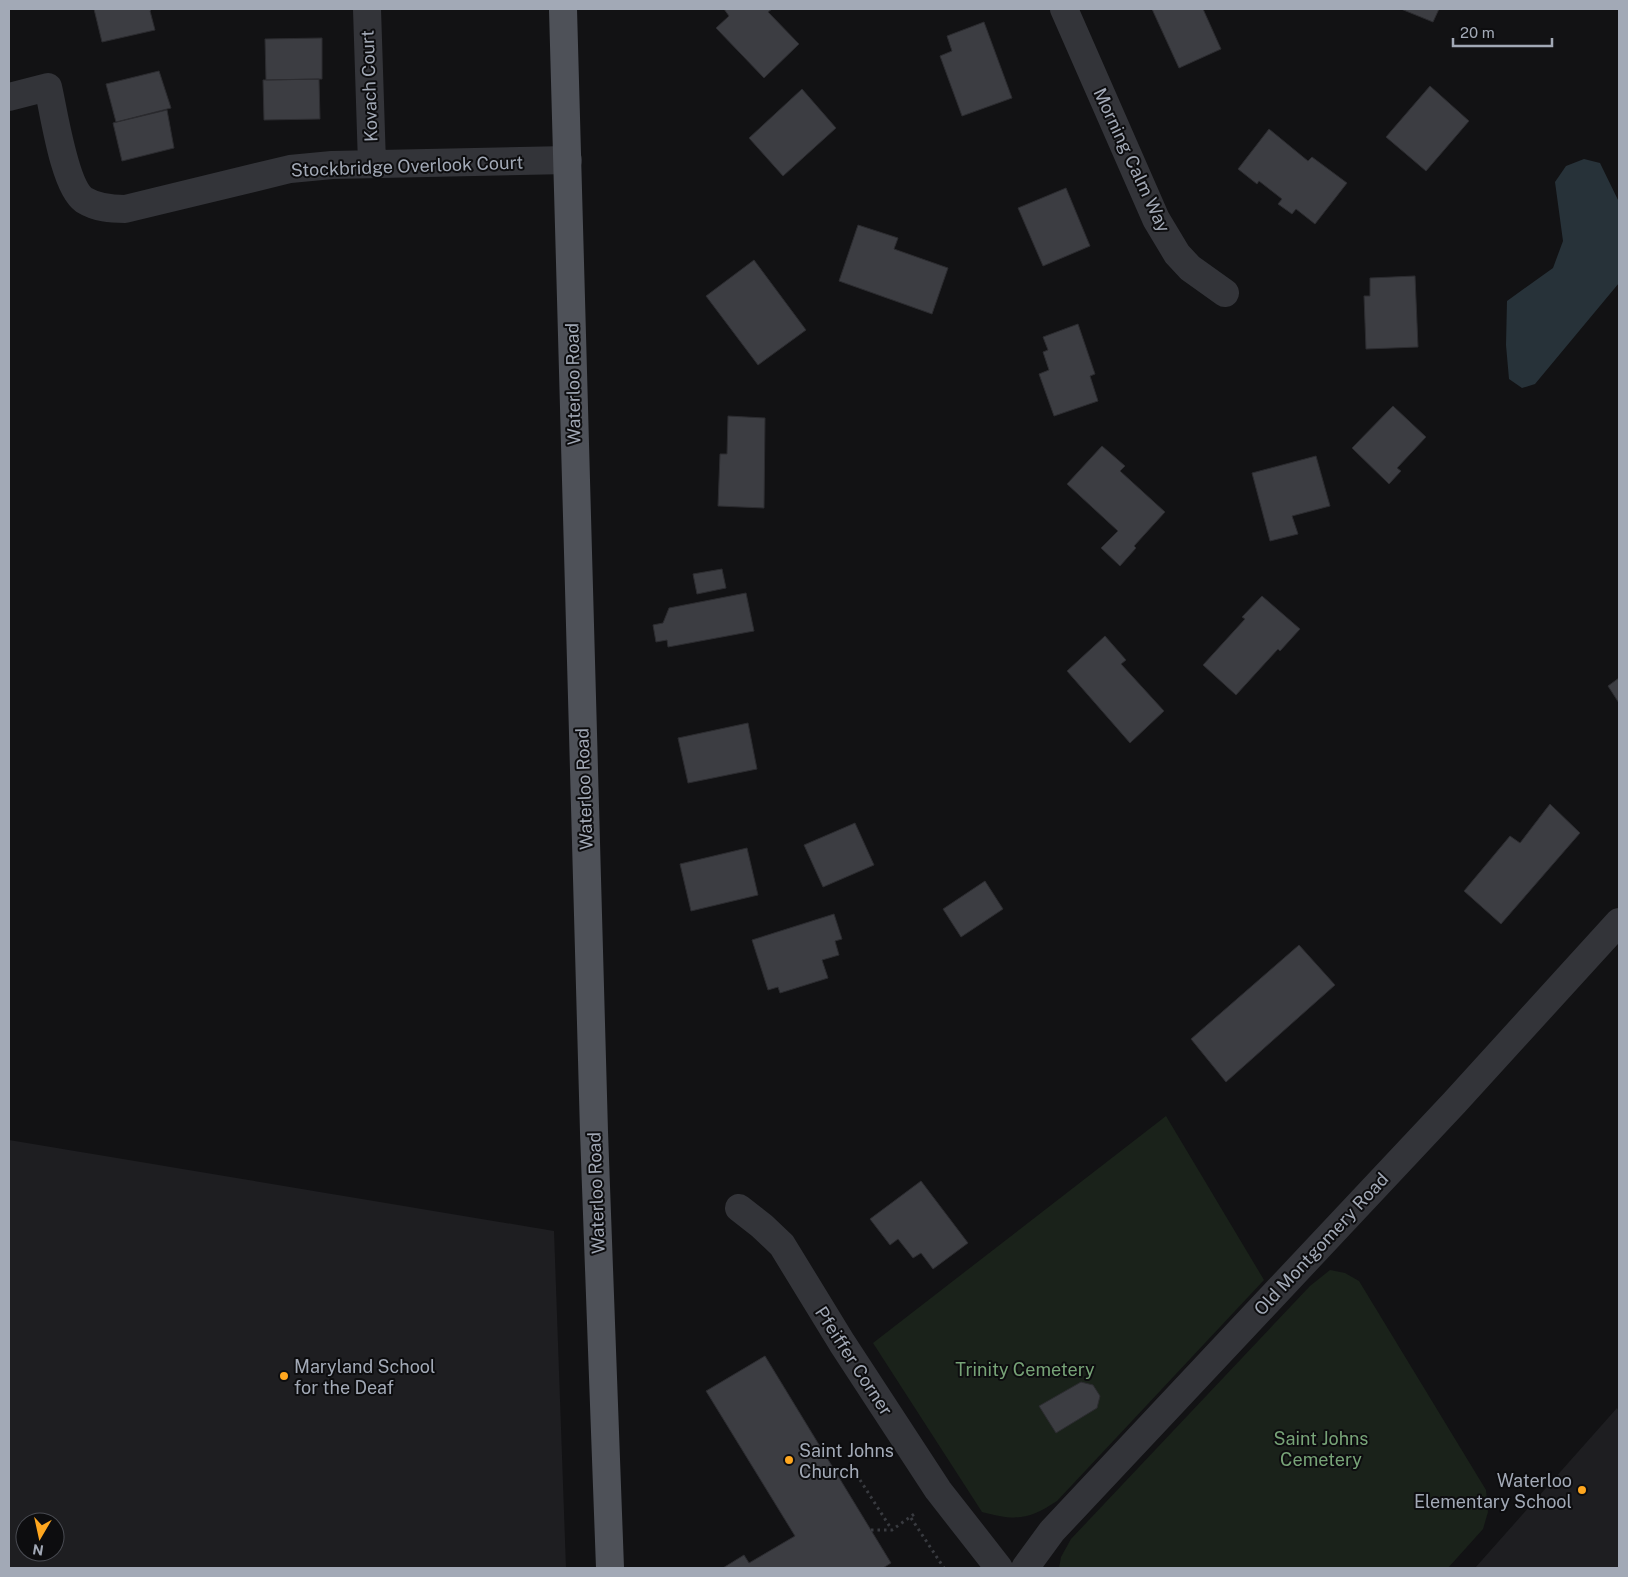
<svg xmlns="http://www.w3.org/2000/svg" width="1628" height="1577" viewBox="0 0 1628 1577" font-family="'Public Sans',sans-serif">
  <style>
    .built { fill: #1e1e21; fill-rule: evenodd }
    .green { fill: #1a221a }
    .water { fill: #273239 }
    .building { fill: #3c3d42; stroke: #2c2c30 }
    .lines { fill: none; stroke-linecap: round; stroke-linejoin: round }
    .path { stroke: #393b40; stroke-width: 3; stroke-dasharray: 2.5 4; stroke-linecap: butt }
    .minor { stroke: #333439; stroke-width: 28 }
    .major { stroke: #4e5158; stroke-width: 28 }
    .poi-dot { fill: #ffa71f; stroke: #0d0d0f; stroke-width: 2 }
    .labels { text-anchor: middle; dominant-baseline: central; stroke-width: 4; stroke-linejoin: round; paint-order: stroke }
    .street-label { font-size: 18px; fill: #a2a9b6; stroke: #0d0d0f }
    .poi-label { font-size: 18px; fill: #a2a9b6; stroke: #0d0d0f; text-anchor: start }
    .park-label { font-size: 18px; fill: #77a377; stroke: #0d0d0f }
  </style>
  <rect width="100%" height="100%" fill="#121214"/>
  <!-- built -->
  <path class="built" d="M9 1140 554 1231 566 1568H9ZM25 1522H55V1552H25Z
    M1617 1408 1619 1412V1568H1475Z"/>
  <!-- green -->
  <path class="green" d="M1166 1116 1264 1280 1057 1501C1028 1520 1016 1521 982 1512L873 1343Z
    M1330 1270 1345 1273 1359 1281 1486 1490 1488 1512 1483 1529 1448 1568H1059L1061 1557 1071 1539 1310 1286Z"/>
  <!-- water -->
  <path class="water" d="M1584 159 1600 163 1619 202V283L1535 384 1522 388 1509 379 1506 345 1507 301 1553 268 1563 241 1555 182 1566 166Z"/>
  <!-- building -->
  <path class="building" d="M94 9H152L150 11 155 30 102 42Z
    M772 9 768 12 799 44 764 78 716 28 729 16 724 9Z
    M1152 9H1203L1221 49 1179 68Z
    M1401 9H1439L1433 22Z
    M984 22 1012 98 962 116 940 56 952 51 947 36Z
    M322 38V79L266 80 265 39Z
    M159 71 171 108 116 122 106 84Z
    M319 79 320 119 264 120 263 80Z
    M1430 86 1469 121 1426 171 1386 137Z
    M802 89 836 128 783 176 749 138Z
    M167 110 174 148 122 161 113 123Z
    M1269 129 1308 161 1312 157 1347 183 1315 224 1296 209 1292 214 1278 204 1282 199 1259 181 1257 184 1238 169Z
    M1066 188 1090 246 1043 266 1018 208Z
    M858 225 898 238 894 249 948 268 932 314 839 281Z
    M754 260 806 330 758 365 706 296Z
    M1415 276 1418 347 1366 349 1364 296H1370V278Z
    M1078 324 1095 374 1090 376 1098 401 1054 416 1039 374 1049 370 1043 352 1048 350 1043 337Z
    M1393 406 1426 437 1397 468 1401 471 1389 484 1352 448Z
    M728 416 765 418 764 508 718 506 720 454H727Z
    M1102 446 1125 466 1120 471 1165 512 1134 546 1136 548 1120 566 1101 548 1118 531 1067 484Z
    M1316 456 1330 506 1292 516 1298 534 1270 541 1252 473Z
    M722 569 726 588 697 594 693 574Z
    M746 593 754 631 668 647 667 640 656 642 653 625 663 623 669 608Z
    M1262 596 1300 629 1280 651 1278 649 1236 695 1203 665 1245 619 1242 617Z
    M1105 636 1126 660 1121 664 1164 711 1130 743 1067 671Z
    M1619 678V703L1608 686Z
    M748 723 757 769 688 783 678 738Z
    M1550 804 1580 833 1501 924 1464 891 1510 836 1520 843Z
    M855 823 874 865 823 887 804 845Z
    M747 848 758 895 691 911 680 864Z
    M985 881 1003 909 961 937 943 909Z
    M834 914 842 939 835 941 839 955 822 960 828 978 780 993 778 987 768 990 752 940Z
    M1299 945 1335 985 1226 1082 1191 1039Z
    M921 1181 968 1243 933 1269 921 1253 913 1258 898 1239 890 1245 870 1219Z
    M765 1356 891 1563 883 1568H723L744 1555 749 1563 795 1536 706 1391Z
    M1081 1382 1093 1385 1100 1396 1097 1408 1056 1433 1039 1406Z"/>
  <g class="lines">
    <!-- path -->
    <path class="path" d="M853 1469 892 1530
      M911 1518 944 1568
      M871 1530H892L917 1512"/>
    <!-- minor -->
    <path class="minor" d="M367 9 372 164
      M1064 9 1156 219 1177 254 1190 268 1225 293
      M9 97 48 87C54 112 64 186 84 200 97 208 111 209 125 209L290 169 332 165 568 160
      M739 1208 762 1226 782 1245 842 1343 938 1490 999 1568
      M1025 1568 1052 1531 1455 1102 1619 922"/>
    <!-- major -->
    <path class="major" d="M563 9 594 1132 610 1568"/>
  </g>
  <!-- markers -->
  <g class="poi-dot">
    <circle cx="284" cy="1376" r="5"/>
    <circle cx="789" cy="1460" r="5"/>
    <circle cx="1582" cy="1490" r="5"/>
  </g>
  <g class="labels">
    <!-- street labels -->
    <g class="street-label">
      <text transform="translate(369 86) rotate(-92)">Kovach Court</text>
      <text transform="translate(1132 160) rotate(65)">Morning Calm Way</text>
      <text transform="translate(407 166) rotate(-2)">Stockbridge Overlook Court</text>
      <text transform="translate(573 384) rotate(-91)">Waterloo Road</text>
      <text transform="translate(584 789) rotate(-92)">Waterloo Road</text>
      <text transform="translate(596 1193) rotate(-92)">Waterloo Road</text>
      <text transform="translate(1321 1244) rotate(-47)">Old Montgomery Road</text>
      <text transform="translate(854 1361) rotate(57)">Pfeiffer Corner</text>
    </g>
    <!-- poi labels -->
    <g class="poi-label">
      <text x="294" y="1366">Maryland School<tspan x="294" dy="21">for the Deaf</tspan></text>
      <text x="799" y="1450">Saint Johns<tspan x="799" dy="21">Church</tspan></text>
      <text x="1572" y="1480" text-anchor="end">Waterloo<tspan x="1572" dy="21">Elementary School</tspan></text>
    </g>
    <!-- park labels -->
    <g class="park-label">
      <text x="1025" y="1369">Trinity Cemetery</text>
      <text x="1321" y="1438">Saint Johns<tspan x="1321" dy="21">Cemetery</tspan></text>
    </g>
  </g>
  <!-- border -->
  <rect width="1628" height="1577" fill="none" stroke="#a2a9b6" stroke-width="20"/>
  <!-- north arrow -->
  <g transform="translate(40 1537) rotate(189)"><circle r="24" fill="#0d0d0f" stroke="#494b52"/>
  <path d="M0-4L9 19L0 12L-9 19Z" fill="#ffa71f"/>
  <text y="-8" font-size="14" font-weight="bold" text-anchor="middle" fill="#a2a9b6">N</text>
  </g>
  <!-- scale -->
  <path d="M1453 38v8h99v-8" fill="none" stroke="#a2a9b6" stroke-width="2.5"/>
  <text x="1460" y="38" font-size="15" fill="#a2a9b6" stroke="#0d0d0f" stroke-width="4" paint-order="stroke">20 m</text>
</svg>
